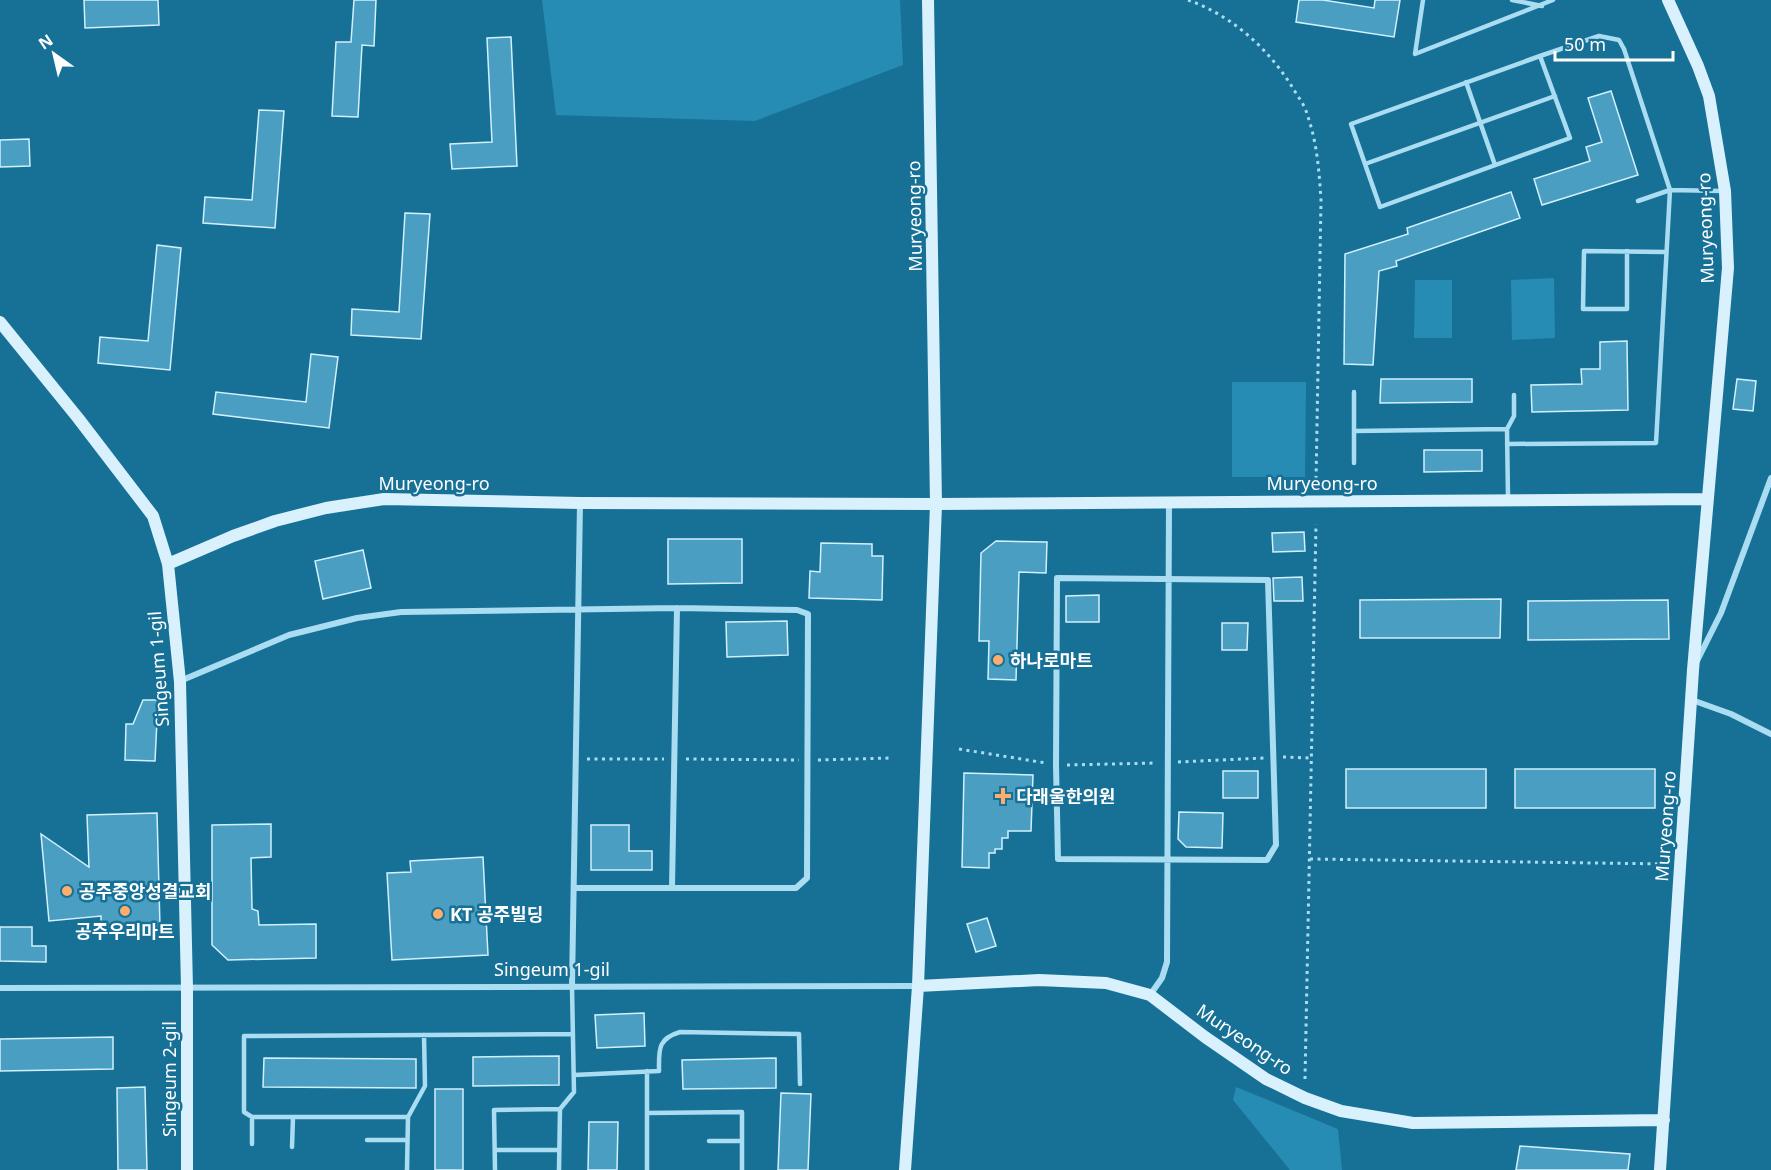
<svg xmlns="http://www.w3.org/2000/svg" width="1771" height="1170" viewBox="0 0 1771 1170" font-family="'Noto Sans','Noto Sans KR',sans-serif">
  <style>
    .green { fill: #278cb4 }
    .building { fill: #499ec2; stroke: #d2f0fc; stroke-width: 1.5 }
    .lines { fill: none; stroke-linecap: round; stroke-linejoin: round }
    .path { stroke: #aaddf1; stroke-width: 3; stroke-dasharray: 3 4.5; stroke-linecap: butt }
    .lane { stroke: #aaddf1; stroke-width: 4.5 }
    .street { stroke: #aaddf1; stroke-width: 6 }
    .secondary { stroke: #d9f1fc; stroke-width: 12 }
    .poi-dot { fill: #ffad6b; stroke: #177197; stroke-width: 2 }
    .labels { text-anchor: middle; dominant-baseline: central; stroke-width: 5; stroke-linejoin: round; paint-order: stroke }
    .street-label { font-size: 18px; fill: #fff; stroke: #177197 }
    .poi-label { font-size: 18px; font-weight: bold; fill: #fff; stroke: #177197; text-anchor: start }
  </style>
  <rect width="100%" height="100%" fill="#177197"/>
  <!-- green -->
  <path class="green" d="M542 0H900L903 65 755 121 556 115Z
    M1554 278 1555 338 1512 340 1511 280Z
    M1415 280H1452V338H1414Z
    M1232 382H1306L1305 477H1232Z
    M1236 1087 1338 1129 1342 1170H1290L1233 1100Z"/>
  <!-- building -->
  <path class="building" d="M84 0H158L159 25 85 28Z
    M354 0H376L374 46 362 45 358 117 332 116 336 42H351Z
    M1299 0H1323L1374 8 1375 0H1400L1394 37 1296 22Z
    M511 37 517 166 452 169 450 144 492 142 487 38Z
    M1611 91 1638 175 1542 205 1534 179 1590 161 1586 147 1602 142 1588 98Z
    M259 110 284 111 275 228 203 223 205 197 252 200Z
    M29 139 30 166 0 167V140Z
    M1511 192 1520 218 1396 261 1397 266 1379 271 1373 365 1344 364 1345 254 1408 234 1407 228Z
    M405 213 430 214 421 339 351 335 352 309 399 312Z
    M157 245 181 248 170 370 98 363 100 337 148 341Z
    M1627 341 1628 410 1532 412 1531 385 1582 384 1581 369H1600V342Z
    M311 354 338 357 329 428 213 414 216 392 306 402Z
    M1381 379H1472V402L1380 403Z
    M1737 379 1756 381 1753 411 1733 409Z
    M1424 450H1482V471L1424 472Z
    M1304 532 1305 551 1273 552 1272 533Z
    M668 539H742V583L668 584Z
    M996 541 1047 542 1046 573 1019 572 1016 680 988 679 989 641H979L981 553Z
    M821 543 872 544V556H883L882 600 809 598 810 571 820 572Z
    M363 550 371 588 323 599 315 561Z
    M1302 577 1303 601H1274L1273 578Z
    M1099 595V622H1066V596Z
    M1501 599 1500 638H1360V600Z
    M1668 600 1669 639 1528 640V601Z
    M787 621 788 655 727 657 726 622Z
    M1222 623H1248L1247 650H1222Z
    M143 700H158L155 761 125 760 126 724H133Z
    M1346 769H1486V808H1346Z
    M1515 769H1655V808H1515Z
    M1223 771H1258V798H1223Z
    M964 773 1033 775 1031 831H1008V838H1002V849H995V853H989V868L962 867Z
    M1179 812 1223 813 1222 848 1186 847 1178 839Z
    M157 813 160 927 101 928V916L49 921 41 834 89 867 87 815Z
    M271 824V857L251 858 252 909 258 911 259 925 316 924V958L228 960 212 945V825Z
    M591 825H629V851H652V870H591Z
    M483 857 488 955 392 960 387 873 411 872 410 861Z
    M987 918 996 946 976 952 967 924Z
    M0 927H32V946H46V962L0 961Z
    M644 1013 645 1046 597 1048 595 1015Z
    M113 1037V1069L0 1071V1039Z
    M559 1056V1085L473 1086V1057Z
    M264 1058 416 1059V1088L263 1087Z
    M776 1058V1088L683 1089 682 1060Z
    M145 1087 147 1170H118L117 1088Z
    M435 1089H463V1170H435Z
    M781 1093 811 1094 808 1170H778Z
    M589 1122H618L617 1170H588Z
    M1520 1146 1630 1154 1628 1170H1516Z"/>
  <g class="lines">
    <!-- path -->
    <path class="path" d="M1188 0C1233 16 1270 50 1294 90 1299 98 1305 106 1307 114 1317 142 1319 170 1321 200L1316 481
      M959 749 1046 763
      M1283 757 1311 758
      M587 759H664
      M686 759 799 760
      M818 760 890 758
      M1178 762 1264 758
      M1067 765 1157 763
      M1310 859 1668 864
      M1305 1079 1316 524"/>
    <!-- lane -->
    <path class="lane" d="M1423 0 1415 54 1553 0
      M1512 0 1542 6
      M1466 82 1495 165
      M1365 164 1555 96
      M1638 201 1670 190 1722 191
      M1627 251V309H1583L1584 251 1665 252
      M1354 431 1507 429
      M1507 444 1656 443 1670 190 1624 49 1619 40 1599 36 1540 56 1351 124 1380 207 1570 138 1540 56
      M1354 463V392
      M1508 498 1507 429 1514 416V395
      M647 1071V1170
      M574 1075 659 1071C659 1050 657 1039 680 1032L799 1034 800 1084
      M647 1113 742 1112V1170
      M252 1117V1144
      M408 1117H252L244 1112V1036L573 1034
      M367 1140H407
      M709 1141H742
      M292 1147 293 1117
      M495 1150H559
      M407 1170 408 1117 425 1086 424 1035
      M495 1170 494 1110 560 1109
      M559 1170 560 1109 574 1092 572 987"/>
    <!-- street -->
    <path class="street" d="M1057 578 1268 580 1276 845 1267 860 1058 859 1056 765Z
      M1697 661 1721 613 1771 478
      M180 681 289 635 357 618 401 612 677 608 797 610 808 614 807 878 796 888H574
      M1692 700 1731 714 1771 734
      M672 888 677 608
      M572 987 580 503
      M0 988 918 986
      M1150 995 1162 978 1167 962 1169 502"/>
    <!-- secondary -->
    <path class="secondary" d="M0 322 78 418 153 516 168 564 180 682 187 988V1170
      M168 564 233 536 275 521 326 508 384 499 580 503 936 504 1707 499
      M918 986 1039 980 1106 983 1150 995 1205 1037 1266 1079 1305 1098 1341 1111 1413 1123 1664 1120
      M905 1170 918 986 936 504 928 0
      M1660 1170 1693 670 1728 268 1725 191 1709 96 1698 66 1668 0"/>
  </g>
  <!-- markers -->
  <g class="poi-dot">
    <circle cx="998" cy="660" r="6"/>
    <path d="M1000 787h6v6h6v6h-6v6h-6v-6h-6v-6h6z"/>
    <circle cx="67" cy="891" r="6"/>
    <circle cx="125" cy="911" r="6"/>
    <circle cx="438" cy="914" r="6"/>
  </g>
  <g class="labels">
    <!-- street labels -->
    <g class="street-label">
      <text transform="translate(914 216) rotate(-91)">Muryeong-ro</text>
      <text transform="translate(1705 228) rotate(-92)">Muryeong-ro</text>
      <text x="434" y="483">Muryeong-ro</text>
      <text x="1322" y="483">Muryeong-ro</text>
      <text transform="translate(158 669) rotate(-94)">Singeum 1-gil</text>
      <text transform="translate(1665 826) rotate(-86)">Muryeong-ro</text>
      <text x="552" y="969">Singeum 1-gil</text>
      <text transform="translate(1245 1039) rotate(34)">Muryeong-ro</text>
      <text transform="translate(169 1079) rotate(-90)">Singeum 2-gil</text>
    </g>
    <!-- poi labels -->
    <g class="poi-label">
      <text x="1010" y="660">하나로마트</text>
      <text x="1016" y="796">다래울한의원</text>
      <text x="79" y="891">공주중앙성결교회</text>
      <text x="450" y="914">KT 공주빌딩</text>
      <text x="125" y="931" text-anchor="middle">공주우리마트</text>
    </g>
  </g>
  <!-- north arrow -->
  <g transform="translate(54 54) rotate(326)" stroke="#177197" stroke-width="4.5" paint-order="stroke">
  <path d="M0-4.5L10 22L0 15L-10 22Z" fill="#ffffff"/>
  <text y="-9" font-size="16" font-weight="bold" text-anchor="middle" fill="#ffffff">N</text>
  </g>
  <!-- scale -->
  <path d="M1555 51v9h118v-9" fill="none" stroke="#ffffff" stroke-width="3"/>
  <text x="1564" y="51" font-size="18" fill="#ffffff" stroke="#177197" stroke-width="4.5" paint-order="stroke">50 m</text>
</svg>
